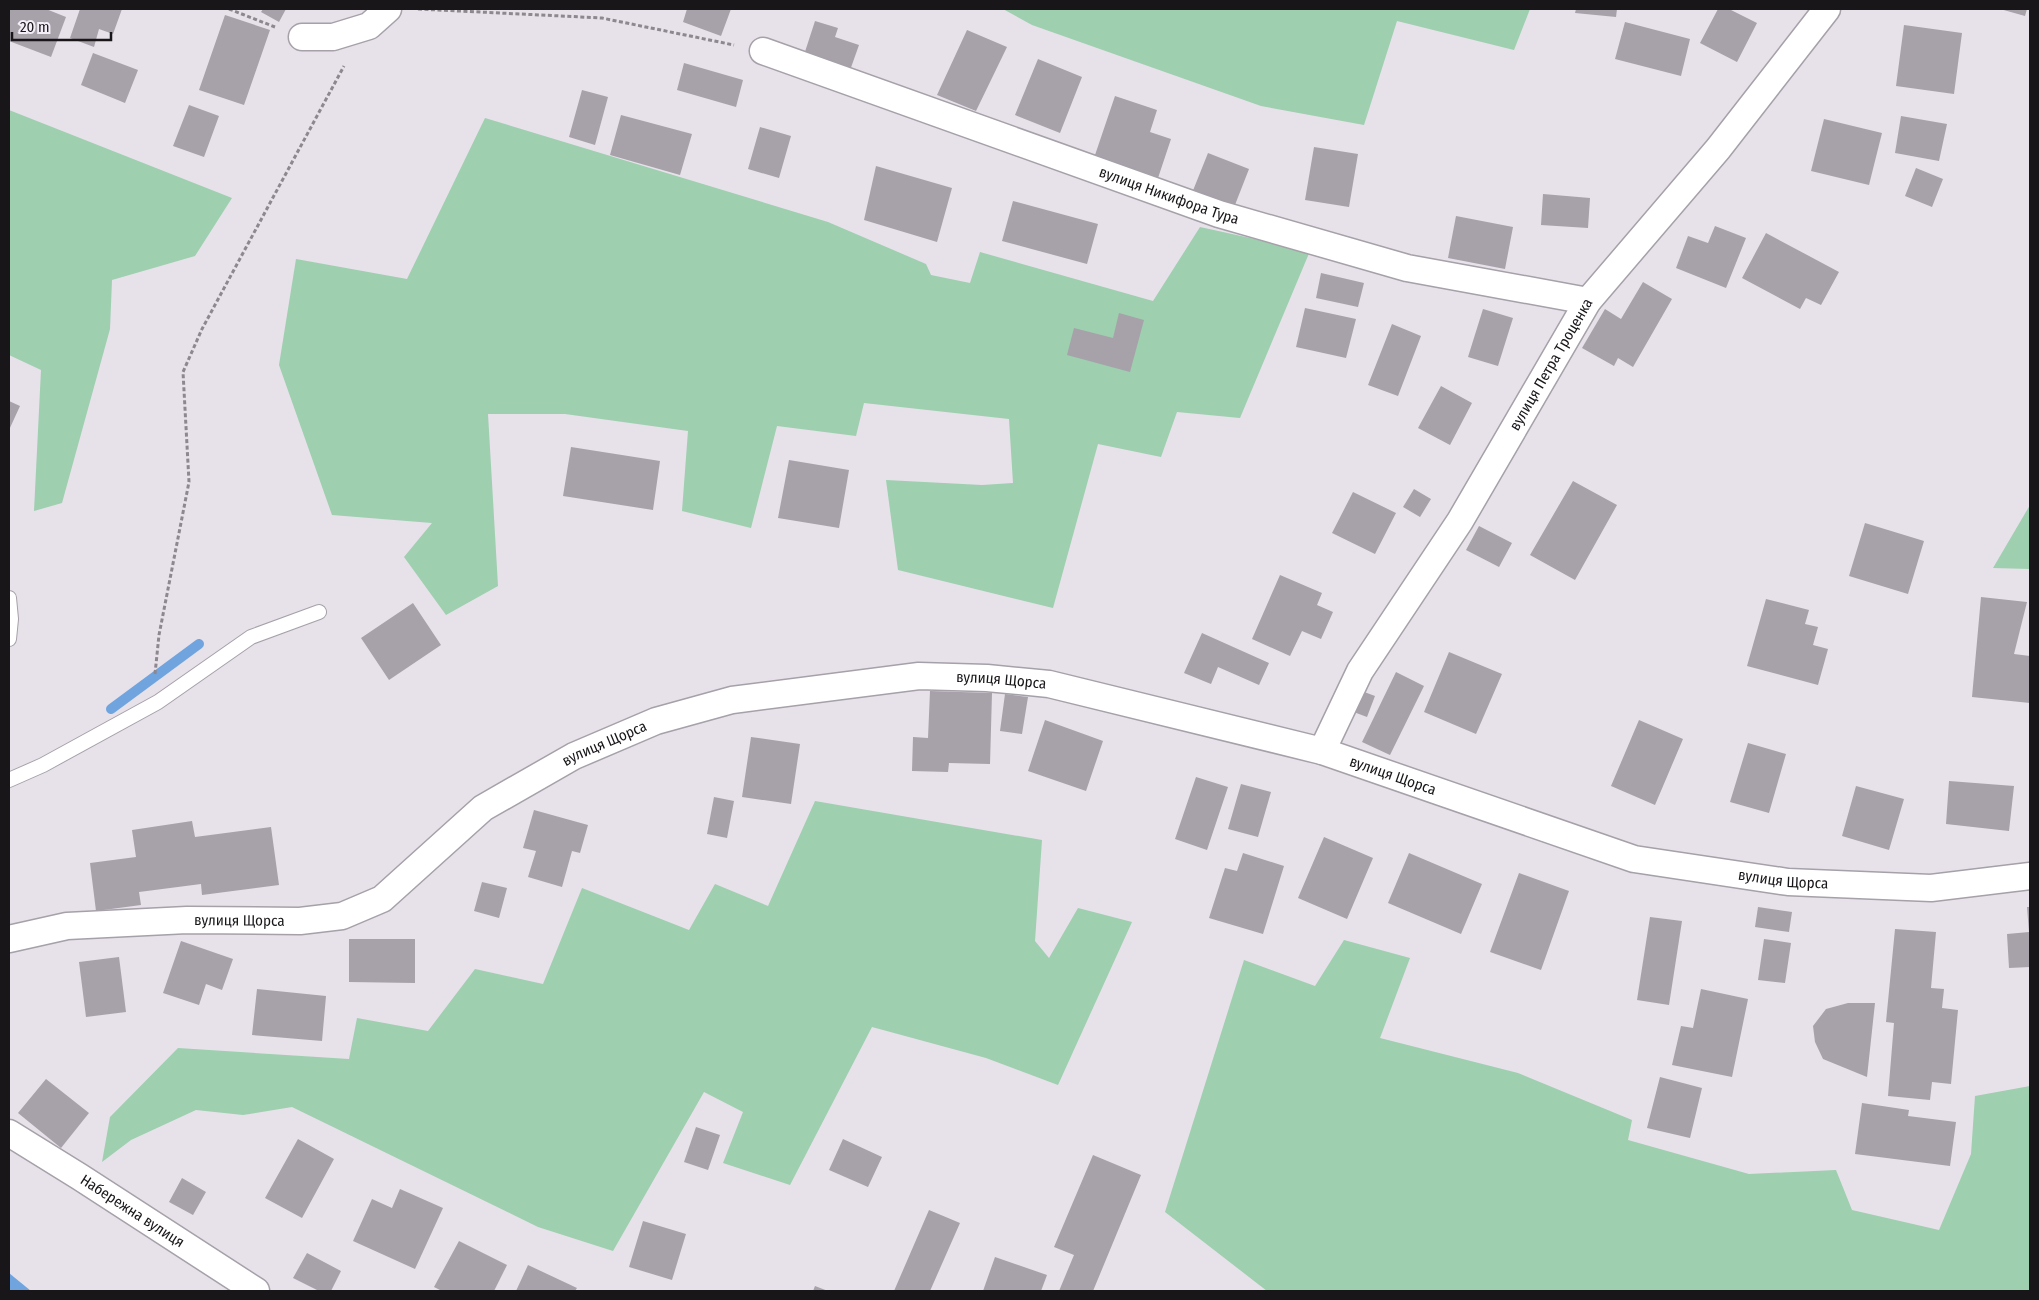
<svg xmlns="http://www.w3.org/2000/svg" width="2039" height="1300" viewBox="0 0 2039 1300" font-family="'Fira Sans Condensed',sans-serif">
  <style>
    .green { fill: #9ecfaf }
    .water { fill: #70a4de }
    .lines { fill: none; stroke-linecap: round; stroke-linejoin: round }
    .stream { stroke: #70a4de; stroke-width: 10 }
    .building { fill: #a7a1aa }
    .lane-casing { stroke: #a6a0a9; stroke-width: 16 }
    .street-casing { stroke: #a6a0a9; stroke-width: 29 }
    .path { stroke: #8c888e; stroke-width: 3; stroke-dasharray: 4 2.5; stroke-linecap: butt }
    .lane { stroke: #fff; stroke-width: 14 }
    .street { stroke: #fff; stroke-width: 26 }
    .labels { text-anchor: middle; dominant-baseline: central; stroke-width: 4; stroke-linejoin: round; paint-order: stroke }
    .street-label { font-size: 15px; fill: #19161a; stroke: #f4eef8 }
  </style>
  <rect width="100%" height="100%" fill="#e7e1ea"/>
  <!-- green -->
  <path class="green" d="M1003 9H1530L1514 50 1397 21 1364 125 1261 106 1032 25Z
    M9 110 232 198 195 256 112 280 110 329 62 503 34 511 41 370 9 355Z
    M485 118 828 222 926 264 931 275 970 283 980 252 1153 301 1200 227 1310 251 1240 418 1177 412 1161 457 1098 444 1053 608 898 570 886 480 982 485 1013 483 1009 419 864 403 856 436 777 426 751 528 682 511 688 431 565 414H488L498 586 446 615 404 557 432 523 332 515 279 365 296 259 407 279Z
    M2030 505V569L1993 568Z
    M815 801 1042 840 1035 941 1049 958 1078 908 1132 922 1058 1085 986 1058 872 1027 790 1185 723 1163 743 1112 704 1092 613 1251 538 1227 292 1107 243 1115 196 1110 131 1140 102 1162 110 1117 178 1048 349 1059 357 1018 428 1031 475 969 543 984 582 888 689 930 715 884 768 906Z
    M1344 940 1410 958 1380 1038 1518 1073 1632 1120 1628 1140 1749 1174 1836 1170 1852 1210 1939 1230 1971 1154 1975 1096 2030 1086V1291H1267L1165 1212 1244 960 1315 986Z"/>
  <!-- water -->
  <path class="water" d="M9 1273 31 1291H9Z"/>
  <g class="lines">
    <!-- stream -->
    <path class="stream" d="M111 709 199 644"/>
  </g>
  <!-- building -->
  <path class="building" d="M9 9H46L66 17 51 57 9 41Z
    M80 9H122L113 34 99 29 94 47 70 38Z
    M263 9H286L279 22 261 12Z
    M687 9H731L721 36 683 22Z
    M1576 9H1617L1616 17 1575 13Z
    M1718 9H1729L1757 23 1737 62 1700 43Z
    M2000 9H2027L2025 16Z
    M225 15 270 30 244 105 199 90Z
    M815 21 838 28 835 37 859 45 848 76 802 61Z
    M1625 22 1690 39 1681 76 1615 59Z
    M1904 25 1962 33 1954 94 1896 86Z
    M967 30 1007 47 976 111 937 95Z
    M93 53 138 70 125 103 81 85Z
    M1038 59 1082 77 1060 133 1015 115Z
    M684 63 743 80 736 107 677 90Z
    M582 90 608 97 595 145 569 137Z
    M1115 96 1157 110 1150 132 1171 139 1156 184 1094 158Z
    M189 105 219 116 204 157 173 146Z
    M621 115 692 134 680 175 610 155Z
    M1901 116 1947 124 1939 161 1895 153Z
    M1824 119 1882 133 1869 185 1811 171Z
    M760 127 791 136 779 178 748 169Z
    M1314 147 1358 154 1349 207 1305 200Z
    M1208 153 1249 169 1233 210 1192 193Z
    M876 166 952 188 937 242 864 220Z
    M1916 168 1943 179 1932 207 1905 196Z
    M1543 194 1590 198 1588 228 1541 225Z
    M1013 201 1098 224 1087 264 1002 241Z
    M1456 216 1513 227 1505 269 1448 258Z
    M1715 226 1746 238 1726 288 1676 268 1688 236 1708 243Z
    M1766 233 1839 272 1821 305 1806 298 1800 309 1742 278Z
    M1321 273 1364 283 1358 307 1316 298Z
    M1643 282 1672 299 1633 367 1618 358 1614 366 1582 348 1605 309 1621 319Z
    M1305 308 1356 319 1346 358 1296 347Z
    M1483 309 1513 318 1498 366 1468 357Z
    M1119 313 1144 320 1130 372 1067 355 1074 328 1113 338Z
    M1392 324 1421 336 1398 396 1368 385Z
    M1441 386 1472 403 1450 445 1418 428Z
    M9 401 20 406 9 430Z
    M571 447 660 461 653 510 563 496Z
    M789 460 849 470 839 528 778 518Z
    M1573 481 1617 505 1575 580 1530 555Z
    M1414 489 1431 499 1420 517 1403 507Z
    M1353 492 1396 513 1375 554 1332 533Z
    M1865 523 1924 541 1908 594 1849 576Z
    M1479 526 1512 543 1499 567 1466 550Z
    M1280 575 1322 593 1317 605 1333 612 1321 639 1302 631 1290 656 1252 639Z
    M1981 597 2027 602 2014 654 2030 656V703L1972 697Z
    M1766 599 1809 610 1805 624 1818 627 1813 645 1828 649 1818 685 1747 666Z
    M413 603 441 645 389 680 361 638Z
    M1202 633 1269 663 1259 685 1218 667 1211 684 1184 673Z
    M1449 652 1502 674 1476 734 1424 712Z
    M1396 672 1424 686 1390 755 1362 742Z
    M1359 690 1375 696 1367 717 1351 711Z
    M930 691 992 693 990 764 949 763 948 772 912 771 913 737 928 738Z
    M1005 694 1028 697 1022 734 1000 731Z
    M1045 720 1103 741 1086 791 1028 771Z
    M1639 720 1683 739 1655 805 1611 786Z
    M751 737 800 744 791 804 742 797Z
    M1748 743 1786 754 1769 813 1730 802Z
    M1196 777 1228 787 1207 850 1175 839Z
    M1949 781 2014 786 2009 831 1946 824Z
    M1241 784 1271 792 1258 837 1228 829Z
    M1856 786 1904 799 1889 850 1842 836Z
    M714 797 734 801 727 838 707 834Z
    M534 810 588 825 580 853 572 851 562 887 528 877 536 851 523 848Z
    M192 821 195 837 271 827 279 885 202 895 201 884 139 892 141 905 96 911 90 863 136 857 132 830Z
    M1324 837 1373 858 1347 919 1298 898Z
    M1243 853 1284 866 1263 934 1209 918 1225 868 1237 871Z
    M1409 853 1482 884 1461 934 1388 903Z
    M1519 873 1569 891 1541 970 1490 952Z
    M482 882 507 888 499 918 474 911Z
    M1758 907 1792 912 1789 932 1755 927Z
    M2027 907H2030V967L2009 968 2007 934 2029 932Z
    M1650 917 1682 921 1669 1005 1637 1000Z
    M1895 929 1936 932 1931 988 1944 989 1942 1008 1958 1010 1951 1084 1932 1082 1930 1100 1888 1096 1894 1023 1886 1022Z
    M349 939H415V983L349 982Z
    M1764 939 1791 943 1785 983 1758 980Z
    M181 941 233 959 222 990 206 984 199 1005 163 993Z
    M119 957 126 1012 86 1017 79 962Z
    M257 989 326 996 322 1041 252 1035Z
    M1701 989 1748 999 1732 1077 1672 1065 1681 1026 1693 1028Z
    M1848 1003H1875L1867 1077 1823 1059 1815 1042 1813 1026 1826 1009Z
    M1660 1077 1702 1088 1690 1138 1647 1128Z
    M46 1079 89 1113 61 1148 18 1113Z
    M1862 1103 1909 1110 1908 1116 1956 1122 1950 1166 1855 1154Z
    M696 1127 720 1135 708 1170 684 1162Z
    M298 1139 334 1159 302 1218 265 1198Z
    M843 1139 882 1157 868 1187 829 1170Z
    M1093 1155 1141 1175 1093 1291H1059L1074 1255 1054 1247Z
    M182 1178 206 1192 193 1215 169 1202Z
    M400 1189 443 1208 415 1269 353 1241 372 1199 392 1208Z
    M929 1210 960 1223 930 1291H894Z
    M643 1221 686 1234 672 1280 629 1267Z
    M459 1241 507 1265 494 1291H442L434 1287Z
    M307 1253 341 1271 331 1291H319L293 1278Z
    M995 1257 1047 1275 1041 1291H983Z
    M528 1265 577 1288 575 1291H516Z
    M815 1286 828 1291H813Z"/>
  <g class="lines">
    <!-- lane casing -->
    <g class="lane-casing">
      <path id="lane" d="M9 598 11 619 9 639
        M9 780 43 765 158 702 251 637 319 612"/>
    </g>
    <!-- street casing -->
    <g class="street-casing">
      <g id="street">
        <path d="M302 37H333L369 26 388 9"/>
        <path id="s1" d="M763 51 1219 214 1407 268 1588 301"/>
        <path id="s2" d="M1322 751 1360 671 1460 521 1588 301 1718 149 1827 9"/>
        <path id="s3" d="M9 939 67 926 187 920 300 921 342 916 382 899 483 808 574 756 656 721 732 700 919 676 987 678 1049 684 1322 751 1634 859 1788 882 1931 888 2030 876"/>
        <path id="s4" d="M9 1133 80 1177 256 1291"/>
      </g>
    </g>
    <!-- path -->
    <path class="path" d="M229 9 275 27
      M418 9 602 18 734 45
      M155 674 159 635 189 482 183 372 202 329 344 66"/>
    <!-- lane -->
    <use href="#lane" class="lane"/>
    <!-- street -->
    <use href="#street" class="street"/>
  </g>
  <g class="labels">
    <!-- street labels -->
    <g class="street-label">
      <text stroke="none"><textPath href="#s1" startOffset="431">вулиця Никифора Тура</textPath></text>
      <text stroke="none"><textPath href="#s2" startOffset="450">вулиця Петра Троценка</textPath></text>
      <text stroke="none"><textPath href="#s3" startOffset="1058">вулиця Щорса</textPath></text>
      <text stroke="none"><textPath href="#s3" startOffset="652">вулиця Щорса</textPath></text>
      <text stroke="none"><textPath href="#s3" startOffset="1462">вулиця Щорса</textPath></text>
      <text stroke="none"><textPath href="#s3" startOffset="1868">вулиця Щорса</textPath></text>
      <text stroke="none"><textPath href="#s3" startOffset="232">вулиця Щорса</textPath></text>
      <text stroke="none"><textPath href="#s4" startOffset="146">Набережна вулиця</textPath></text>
    </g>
  </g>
  <!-- border -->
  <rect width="2039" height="1300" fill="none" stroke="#19161a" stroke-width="20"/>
  <!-- scale -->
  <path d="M12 32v8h99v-8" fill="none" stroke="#19161a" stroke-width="2.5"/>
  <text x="20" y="32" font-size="15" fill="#19161a" stroke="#f4eef8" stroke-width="4" paint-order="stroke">20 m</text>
</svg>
